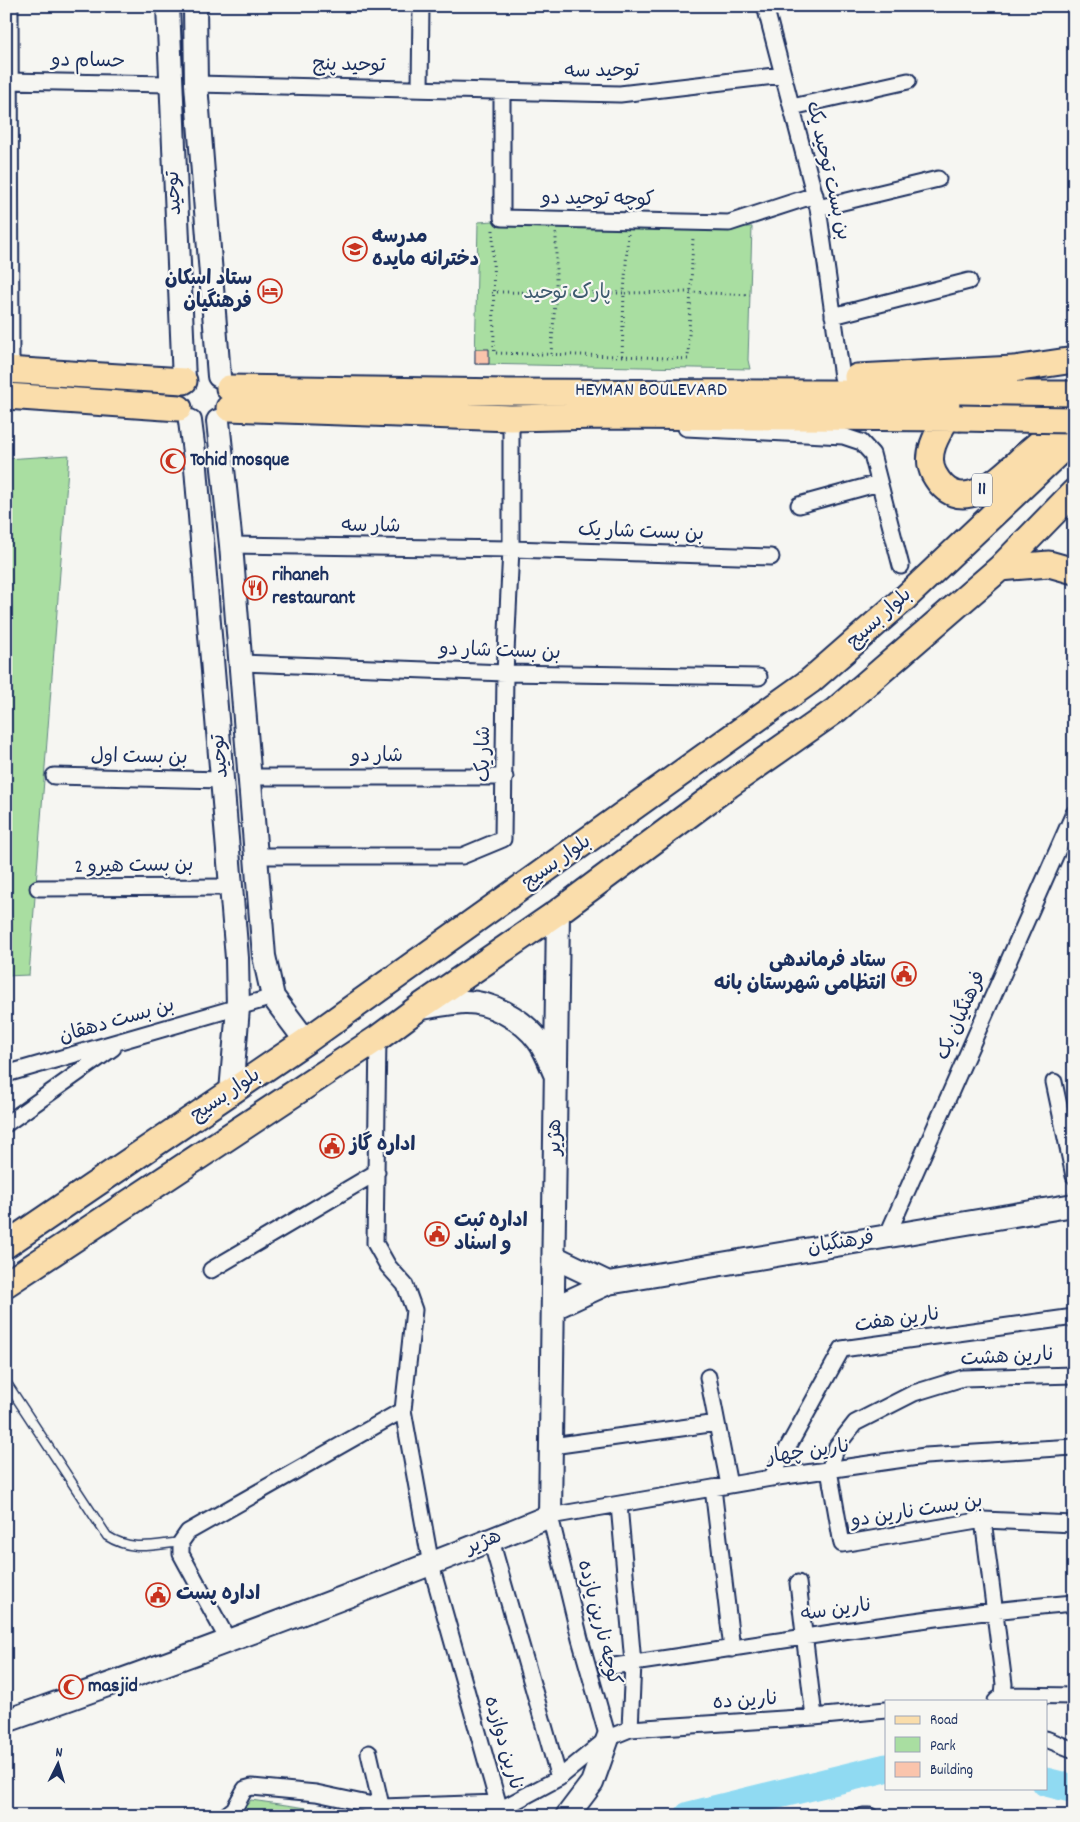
<svg xmlns="http://www.w3.org/2000/svg" width="1080" height="1822" viewBox="0 0 1080 1822" font-family="Dekko,'Playpen Sans Arabic',sans-serif">
  <style>
    .green { fill: #a9dea1; stroke: #628680 }
    .lines { fill: none; stroke-linecap: round; stroke-linejoin: round }
    .river { stroke: #90daf2; stroke-width: 29 }
    .building { fill: #fac4ac; stroke: #1b2f5e }
    .lane-casing { stroke: #1b2f5e; stroke-width: 11 }
    .street-casing { stroke: #1b2f5e; stroke-width: 19 }
    .secondary-casing { stroke: #1b2f5e; stroke-width: 26 }
    .primary-casing { stroke: #1b2f5e; stroke-width: 29 }
    .path { stroke: #1b2f5e; stroke-width: 3; stroke-dasharray: 1 4; stroke-linecap: butt }
    .lane { stroke: #f6f6f2; stroke-width: 8 }
    .street { stroke: #f6f6f2; stroke-width: 15 }
    .secondary { stroke: #f6f6f2; stroke-width: 22 }
    .primary { stroke: #faddab; stroke-width: 25 }
    .primary-bridge-casing { stroke: #1b2f5e; stroke-width: 29; stroke-linecap: butt }
    .primary-bridge { stroke: #faddab; stroke-width: 25 }
    .labels { text-anchor: middle; dominant-baseline: central; stroke-width: 4.5; stroke-linejoin: round; paint-order: stroke }
    .shield { fill: #f6f6f2; stroke: #5d6b8a; stroke-width: 1 }
    .shield-label { font-size: 19px; font-weight: bold; fill: #1b2f5e }
    .street-label { font-size: 20px; fill: #1b2f5e; stroke: #f6f6f2 }
    .poi-label { font-size: 20px; font-weight: bold; fill: #1b2f5e; stroke: #f6f6f2; text-anchor: start }
    .park-label { font-size: 20px; fill: #3e5b6f; stroke: #f6f6f2 }
  </style>
  <rect width="100%" height="100%" fill="#f6f6f2"/>
  <filter id="ink" filterUnits="userSpaceOnUse"><feTurbulence type="fractalNoise" baseFrequency=".02" numOctaves="2"/><feDisplacementMap in="SourceGraphic" scale="10" xChannelSelector="R" yChannelSelector="G"/><feConvolveMatrix kernelMatrix="1 2 1 2 8 2 1 2 1" color-interpolation-filters="sRGB"/></filter>
  <g filter="url(#ink)">
    <!-- green -->
    <path class="green" d="M494 221 752 227 748 360 750 369 475 364 478 222Z
      M69 455 29 975 6 976V459Z
      M251 1800 307 1808 309 1816H238Z"/>
    <g class="lines">
      <!-- river -->
      <path class="river" d="M1046 1782 1074 1789
        M689 1816 886 1768"/>
    </g>
    <!-- building -->
    <path class="building" d="M475 349H489V364H475Z"/>
    <g class="lines">
      <!-- lane casing -->
      <g class="lane-casing">
        <path id="lane" d="M6 1382 107 1536C132 1552 153 1545 181 1542"/>
      </g>
      <!-- street casing -->
      <g class="street-casing">
        <path id="street" d="M10 6 11 370
          M765 6 818 208 842 377
          M6 81 169 84
          M196 84 620 94 783 75
          M420 88 421 6
          M502 92V218L729 223 815 195
          M792 107 908 81
          M818 208 938 179
          M833 316 969 281
          M686 428 843 436 861 442 872 454 901 566
          M799 505 879 483
          M231 545 511 549 771 557
          M241 663 505 673 759 677
          M54 776 223 780
          M250 777H505
          M256 856H462L503 839 505 673 511 549V418
          M38 888 232 887
          M378 1038 375 1243 388 1266 405 1285 414 1310 403 1410 431 1565 498 1803 503 1808 559 1778 608 1738 630 1729 814 1717 886 1710
          M6 1074 273 997
          M1054 1082 1074 1176
          M6 1124 113 1048
          M887 1236 1074 813
          M211 1270 377 1172
          M1074 1375 963 1378 914 1393 855 1423 837 1446 829 1470 842 1544 983 1520 1074 1524
          M708 1377 729 1485
          M552 1446 717 1423
          M771 1478 842 1349 1074 1317
          M713 1488 732 1649
          M619 1505 633 1663 630 1729
          M983 1520 1004 1684 1003 1695 996 1701
          M491 1540 559 1778
          M798 1583 814 1717
          M229 1642 181 1554V1542L188 1532 403 1410
          M606 1667C762 1645 917 1616 1074 1603
          M1003 1695 1074 1696
          M608 1738 580 1639 550 1516 771 1478 925 1456 1074 1447
          M1046 1739 1074 1750
          M369 1753 383 1814
          M225 1816 234 1809 245 1789 252 1787 316 1793 382 1807 498 1803
          M863 1816H870"/>
      </g>
      <!-- secondary casing -->
      <g class="secondary-casing">
        <path id="secondary" d="M168 6 184 381
          M195 6 196 84 219 376
          M190 421 196 468 237 958 238 1008 231 1092
          M218 421 231 545 264 956 273 997 306 1041
          M417 1009C433 1006 448 1003 464 1002 490 1001 522 1019 538 1040 545 1049 550 1063 555 1074
          M554 1257 608 1283
          M554 1308 608 1283 1074 1205
          M6 1721C189 1657 371 1589 550 1516L558 912
          M567 1816 592 1783 608 1738"/>
      </g>
      <!-- primary casing -->
      <g class="primary-casing">
        <path id="primary" d="M6 370 184 381
          M857 377 1014 369 1074 360
          M229 388 510 392 1074 394
          M6 396 179 408
          M229 408 511 418 600 416 959 418
          M947 418C937 434 924 455 934 474 961 523 1004 474 1029 452 1044 439 1059 427 1074 415
          M1000 568 1049 564 1074 571
          M6 1245 306 1041 810 681 906 597 1074 438
          M6 1284 378 1038 417 1009 558 912 729 785 836 710 1000 568 1074 492"/>
      </g>
      <!-- path -->
      <path class="path" d="M628 234 624 293 691 292 750 295
        M492 292 624 293 622 356 494 353 493 230
        M551 354 556 291V232
        M622 356 688 359 693 237"/>
      <!-- lane -->
      <use href="#lane" class="lane"/>
      <!-- street -->
      <use href="#street" class="street"/>
      <!-- secondary -->
      <use href="#secondary" class="secondary"/>
      <!-- primary -->
      <use href="#primary" class="primary"/>
      <!-- primary-bridge casing -->
      <g class="primary-bridge-casing">
        <path id="primary-bridge" d="M959 418 1074 420"/>
      </g>
      <!-- primary-bridge -->
      <use href="#primary-bridge" class="primary-bridge"/>
    </g>
  </g>
  <!-- icons -->
  <defs>
    <g id="school-ring" transform="scale(1.25)"><circle r="9.5" fill="#f6f6f2" stroke="#c8321e" stroke-width="1.5"/><path d="M0-5L7-2L0 1L-7-2ZM-4 1L0 2.5L4 1V4Q0 6-4 4Z" fill="#c8321e"/></g>
    <g id="hotel-ring" transform="scale(1.25)"><circle r="9.5" fill="#f6f6f2" stroke="#c8321e" stroke-width="1.5"/><path d="M-6-4.5h1.5V1H6V5H4.5V3h-9V5H-6ZM-4 0a1.8 1.8 0 1 1 3.6 0ZM.5 0V-2.5h3Q6-2.5 6 0Z" fill="#c8321e"/></g>
    <g id="mosque-ring" transform="scale(1.25)"><circle r="9.5" fill="#f6f6f2" stroke="#c8321e" stroke-width="1.5"/><path d="M3.5-4.9A6 6 0 1 0 3.5 4.9A5 5 0 1 1 3.5-4.9Z" fill="#c8321e"/></g>
    <g id="restaurant-ring" transform="scale(1.25)"><circle r="9.5" fill="#f6f6f2" stroke="#c8321e" stroke-width="1.5"/><path d="M-5-6h1v4h1v-4h1v4h1v-4h1v5L-1.5 .5V6h-2V.5L-5-1ZM5-6V6H3V1.5H1.5Q1.5-4 5-6Z" fill="#c8321e"/></g>
    <g id="civic-ring" transform="scale(1.25)"><circle r="9.5" fill="#f6f6f2" stroke="#c8321e" stroke-width="1.5"/><path d="M-.6-6.5H3V-4.5H.6V-3L4-1V1h2V6H-6V1h2V-1L-.6-3ZM-1.2 2.5V6h2.4V2.5Z" fill="#c8321e"/></g>
  </defs>
  <g fill-rule="evenodd">
    <use href="#school-ring" x="355" y="249"/>
    <use href="#hotel-ring" x="270" y="291"/>
    <use href="#mosque-ring" x="173" y="461"/>
    <use href="#restaurant-ring" x="255" y="588"/>
    <use href="#civic-ring" x="904" y="974"/>
    <use href="#civic-ring" x="332" y="1146"/>
    <use href="#civic-ring" x="437" y="1234"/>
    <use href="#civic-ring" x="158" y="1595"/>
    <use href="#mosque-ring" x="71" y="1687"/>
  </g>
  <g class="labels">
    <!-- shield labels -->
    <rect class="shield" x="972" y="473.5" width="20" height="33" rx="4"/>
    <g class="shield-label">
      <text x="982" y="490">11</text>
    </g>
    <!-- street labels -->
    <g class="street-label">
      <text transform="translate(88 62) rotate(1)">حسام دو</text>
      <text transform="translate(349 66) rotate(1)">توحید پنج</text>
      <text transform="translate(602 72) rotate(-1)">توحید سه</text>
      <text transform="translate(827 171) rotate(77)">بن بست توحید یک</text>
      <text transform="translate(175 193) rotate(-93)">توحید</text>
      <text transform="translate(598 200) rotate(1)">کوچه توحید دو</text>
      <text x="651" y="391">HEYMAN BOULEVARD</text>
      <text transform="translate(371 527) rotate(1)">شار سه</text>
      <text transform="translate(641 533) rotate(2)">بن بست شار یک</text>
      <text transform="translate(880 619) rotate(-42)">بلوار بسیج</text>
      <text transform="translate(500 652) rotate(2)">بن بست شار دو</text>
      <text transform="translate(485 754) rotate(-90)">شار یک</text>
      <text transform="translate(221 756) rotate(-95)">توحید</text>
      <text x="377" y="757">شار دو</text>
      <text transform="translate(139 758) rotate(1)">بن بست اول</text>
      <text transform="translate(557 863) rotate(-35)">بلوار بسیج</text>
      <text transform="translate(134 867) rotate(-1)">بن بست هیرو 2</text>
      <text transform="translate(962 1016) rotate(-66)">فرهنگیان یک</text>
      <text transform="translate(117 1022) rotate(-16)">بن بست دهقان</text>
      <text transform="translate(226 1096) rotate(-34)">بلوار بسیج</text>
      <text transform="translate(556 1137) rotate(-89)">هژیر</text>
      <text transform="translate(841 1244) rotate(-9)">فرهنگیان</text>
      <text transform="translate(897 1321) rotate(-8)">نارین هفت</text>
      <text transform="translate(1007 1358) rotate(-3)">نارین هشت</text>
      <text transform="translate(808 1453) rotate(-8)">نارین چهار</text>
      <text transform="translate(917 1512) rotate(-9)">بن بست نارین دو</text>
      <text transform="translate(484 1543) rotate(-22)">هژیر</text>
      <text transform="translate(836 1611) rotate(-8)">نارین سه</text>
      <text transform="translate(598 1623) rotate(76)">کوچه نارین یازده</text>
      <text transform="translate(745 1702) rotate(-4)">نارین ده</text>
      <text transform="translate(502 1743) rotate(74)">نارین دوازده</text>
    </g>
    <!-- poi labels -->
    <g class="poi-label">
      <text x="372" y="238">مدرسه<tspan x="372" dy="23">دخترانه مایده</tspan></text>
      <text x="252" y="280" text-anchor="end">ستاد اسکان<tspan x="252" dy="23">فرهنگیان</tspan></text>
      <text x="190" y="461">Tohid mosque</text>
      <text x="272" y="576">rihaneh<tspan x="272" dy="23">restaurant</tspan></text>
      <text x="886" y="962" text-anchor="end">ستاد فرماندهی<tspan x="886" dy="23">انتظامی شهرستان بانه</tspan></text>
      <text x="350" y="1146">اداره گاز</text>
      <text x="454" y="1222">اداره ثبت<tspan x="454" dy="23">و اسناد</tspan></text>
      <text x="176" y="1595">اداره پست</text>
      <text x="88" y="1687">masjid</text>
    </g>
    <!-- park labels -->
    <g class="park-label">
      <text x="567" y="294">پارک توحید</text>
    </g>
  </g>
  <!-- margin -->
  <rect width="1080" height="1822" fill="none" stroke="#f6f6f2" stroke-width="25"/>
  <rect x="12" y="12" width="1055" height="1797" fill="none" stroke="#1b2f5e" stroke-width="2" filter="url(#ink)"/>
  <!-- legend -->
  <rect x="885" y="1700" width="162" height="90" fill="#f6f6f2" stroke="#9ea6b7"/>
  <rect x="895" y="1716" width="25" height="8" fill="#faddab" stroke="#9ea6b7"/>
  <text x="930" y="1724" font-size="15" fill="#1b2f5e">Road</text>
  <rect x="895" y="1737" width="25" height="15" fill="#a9dea1" stroke="#9ea6b7"/>
  <text x="930" y="1750" font-size="15" fill="#1b2f5e">Park</text>
  <rect x="895" y="1762" width="25" height="15" fill="#fac4ac" stroke="#9ea6b7"/>
  <text x="930" y="1774" font-size="15" fill="#1b2f5e">Building</text>
  <!-- north arrow -->
  <g transform="translate(58 1764) rotate(5)" stroke="#f6f6f2" stroke-width="4" paint-order="stroke">
  <path d="M0-4L9 19L0 12L-9 19Z" fill="#1b2f5e"/>
  <text y="-8" font-size="14" font-weight="bold" text-anchor="middle" fill="#1b2f5e">N</text>
  </g>
</svg>
